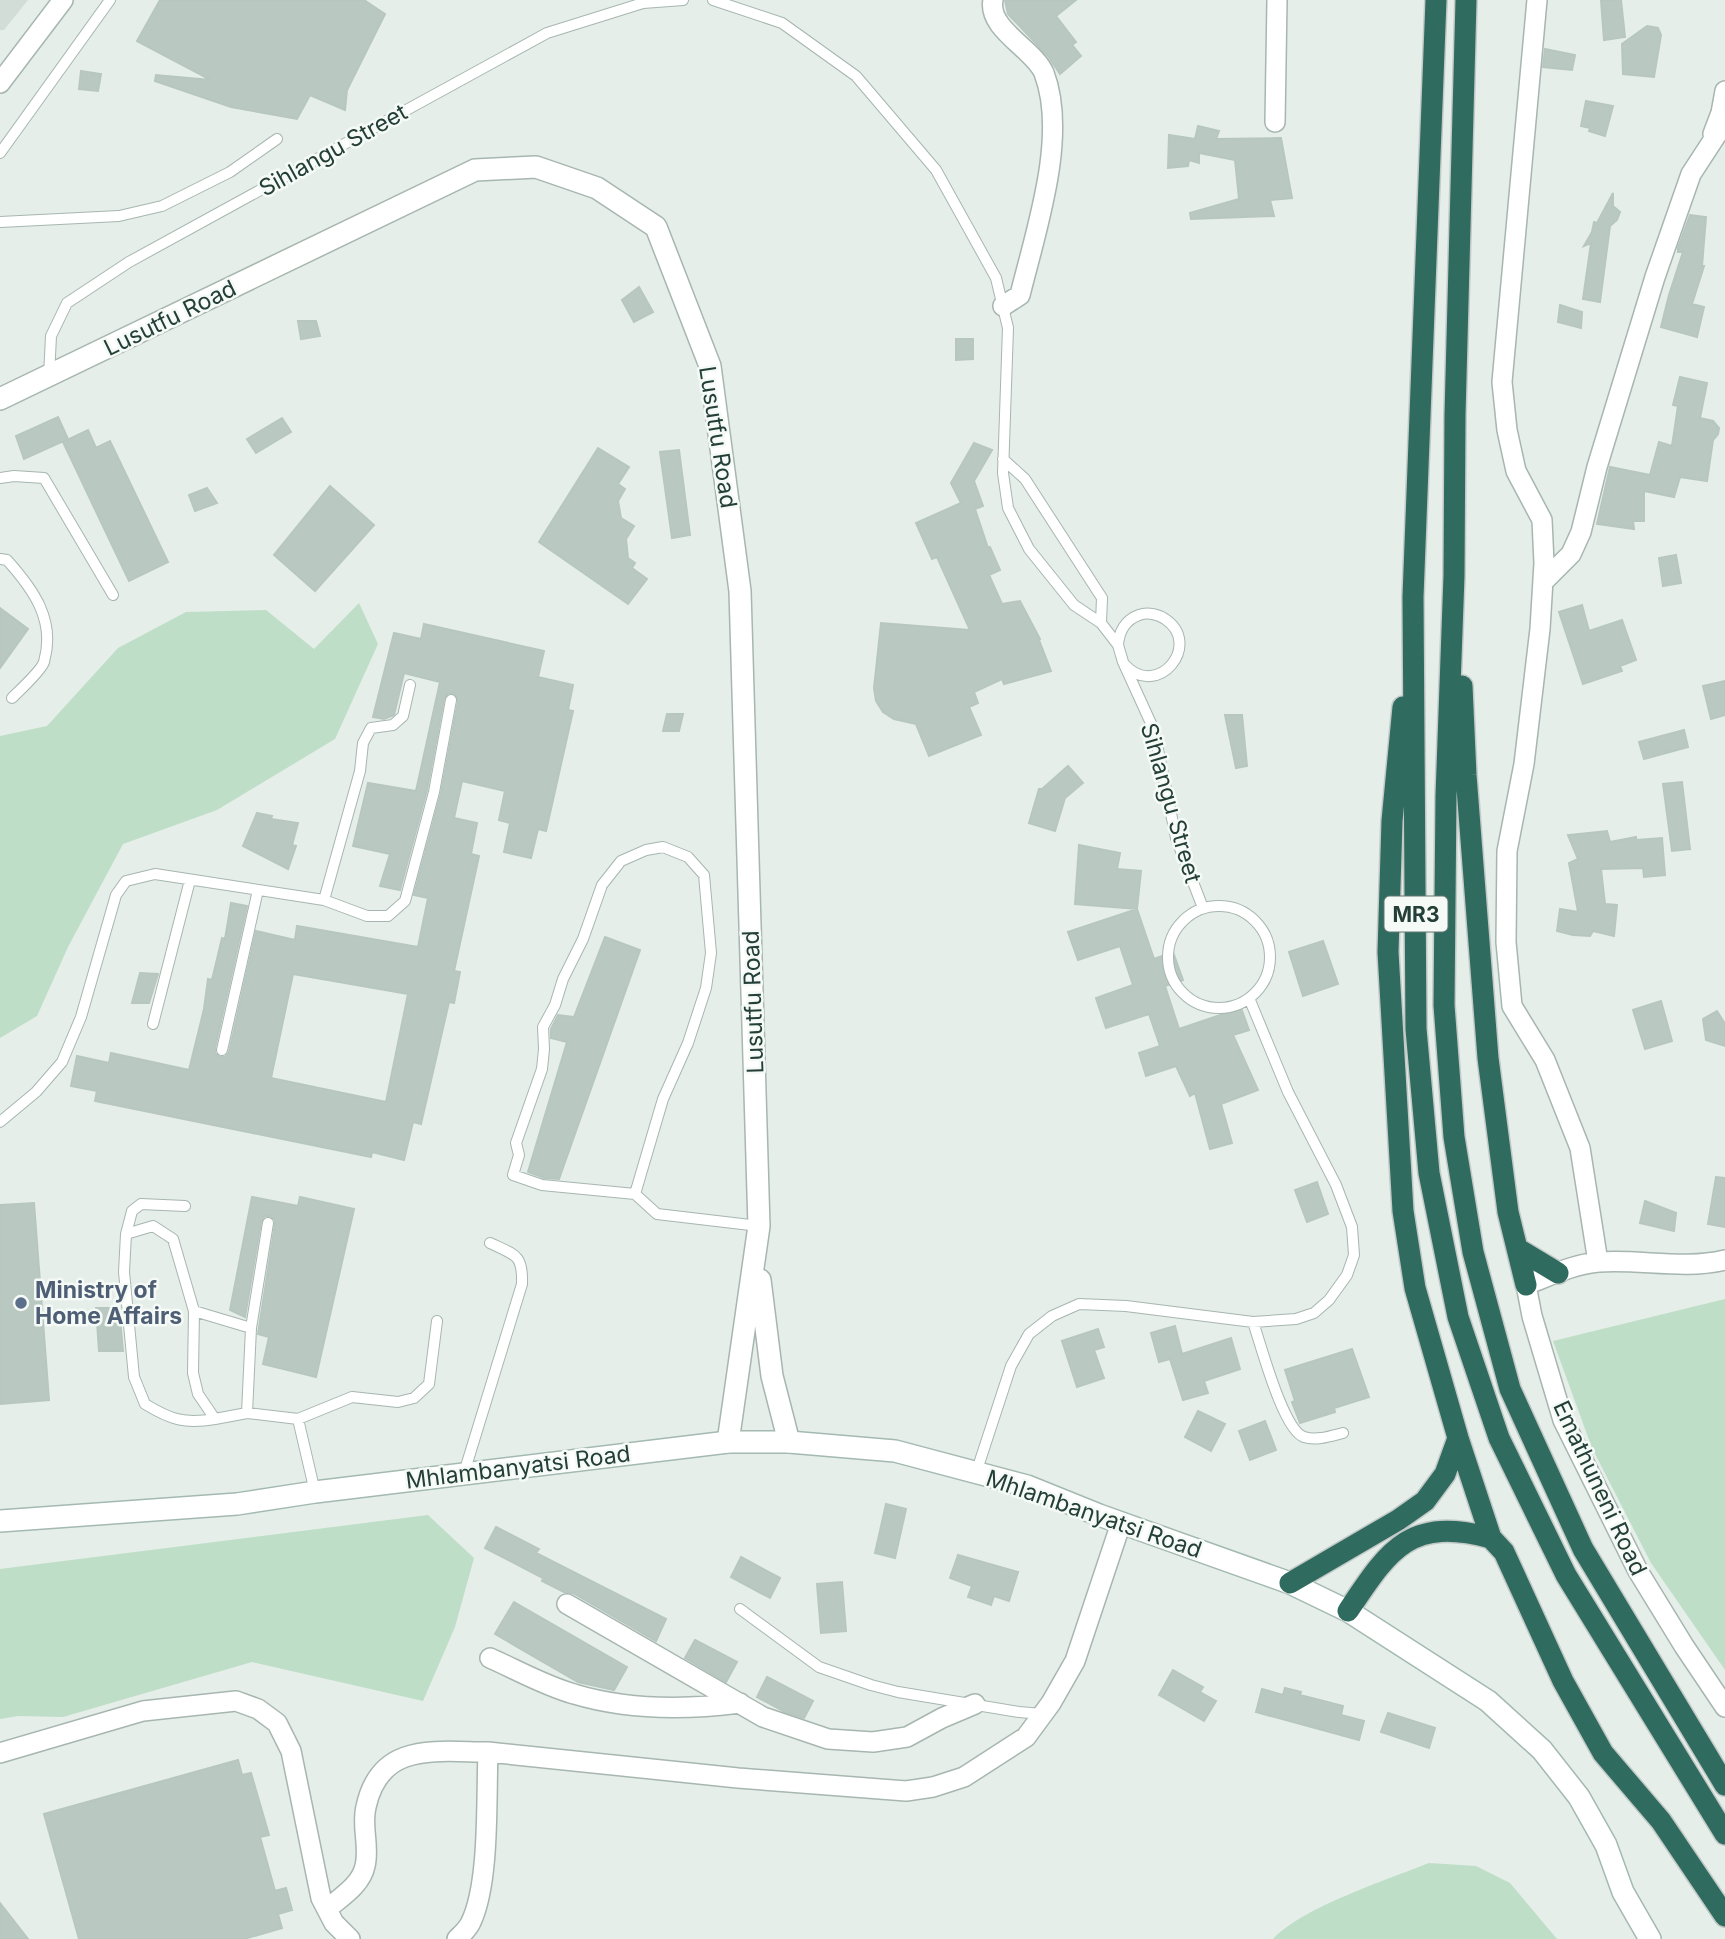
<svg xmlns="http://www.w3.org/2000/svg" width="1725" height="1939" viewBox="0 0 1725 1939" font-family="Inter,sans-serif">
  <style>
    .built { fill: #d3ddd8 }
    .green { fill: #bedec7 }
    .building { fill: #bac8c2; stroke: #b7c7c0; stroke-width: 2; fill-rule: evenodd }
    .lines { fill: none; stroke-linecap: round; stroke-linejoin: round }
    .service-casing { stroke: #a7b6b0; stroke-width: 12 }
    .minor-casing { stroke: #a7b6b0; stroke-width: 22 }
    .tertiary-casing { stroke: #a7b6b0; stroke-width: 24 }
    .secondary-casing { stroke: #a3b9b1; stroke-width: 24 }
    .motorway-casing { stroke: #c2c9c7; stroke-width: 24 }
    .service { stroke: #fff; stroke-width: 10 }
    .minor { stroke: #fff; stroke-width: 19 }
    .tertiary { stroke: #fff; stroke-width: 21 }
    .secondary { stroke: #fff; stroke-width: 21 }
    .motorway { stroke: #306b5f; stroke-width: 21 }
    .service-dot { fill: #5c6f8a; stroke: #f5faf7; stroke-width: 2.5 }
    .labels { text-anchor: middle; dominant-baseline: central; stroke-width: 5; stroke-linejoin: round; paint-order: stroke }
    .shield { fill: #f5faf7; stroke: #637771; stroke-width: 2 }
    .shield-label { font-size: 21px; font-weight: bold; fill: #243f38 }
    .street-label { font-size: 23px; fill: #243f38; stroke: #f5faf7 }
    .service-label { font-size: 23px; font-weight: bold; fill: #4e5e75; stroke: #f5faf7; text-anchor: start }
  </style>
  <rect width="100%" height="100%" fill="#e5eee9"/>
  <!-- built -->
  <path class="built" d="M0 0H28L4 30H0Z"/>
  <!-- green -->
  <path class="green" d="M359 603 378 644 335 739 217 810 123 844 68 947 37 1016 0 1038V736L47 726 118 648 186 612 266 610 314 649Z
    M1725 1299V1670L1651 1563 1592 1448 1553 1341Z
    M428 1515 474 1558 455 1627 423 1701 252 1662 63 1717 18 1716 0 1719V1569Z
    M1429 1863 1476 1866 1510 1883 1557 1939H1273C1303 1907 1387 1880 1429 1863Z"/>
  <!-- building -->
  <path class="building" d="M160 0H364L385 14 347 90 345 110 310 95 297 119 231 107 155 81 156 75 211 80 137 41Z
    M1005 0H1076L1056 16 1076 42 1072 45 1081 56 1060 74 1048 56 1008 14Z
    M1601 0H1621L1625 37 1604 40Z
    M1647 26 1658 28 1661 35 1654 77 1623 74 1622 44Z
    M1545 49 1575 55 1572 70 1543 67Z
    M81 71 101 74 98 91 79 89Z
    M1586 101 1613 106 1605 136 1589 131 1590 128 1581 126Z
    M1198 126 1219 131 1216 139 1281 138 1292 198 1270 200 1274 216 1191 219 1190 213 1239 199 1235 160 1199 153V163L1189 160 1188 166 1168 168 1169 135 1195 139Z
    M1613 193V206L1620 212 1617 220 1610 226 1600 302 1583 299 1591 243 1584 246 1592 232 1594 222 1597 223Z
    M1690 215 1706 217 1702 266H1704L1692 304 1704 307 1697 337 1661 327 1669 295 1683 252H1678V248Z
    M639 287 653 312 634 322 622 300Z
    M1560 305 1582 312 1581 328 1558 322Z
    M298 321H316L320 336 301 339Z
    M956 339H973V359L956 360Z
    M1680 377 1707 383 1700 418 1713 421 1719 428 1718 434 1713 440 1707 481 1680 477 1674 497 1644 491V521H1633L1634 529 1597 524 1610 467 1650 475 1659 442 1672 446 1678 406 1673 405Z
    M58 417 68 439 24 459 16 436Z
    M282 418 291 432 256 453 247 439Z
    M88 430 96 448 110 441 168 562 129 581 63 442Z
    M974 443 992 450 974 481 983 506 975 509 988 548 990 547 1000 570 989 575 1002 604 1020 601 1040 639 1039 640 1051 671 1004 684 1002 679 974 692 978 703 969 707 981 735 929 756 916 724 894 719 883 712 876 701 874 688 881 623 970 630 937 557 932 559 916 523 961 503 951 483Z
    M598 448 629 467 618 484 625 489 618 501 621 518 634 526 626 539 628 558 635 563 632 568 647 579 628 604 539 542Z
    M679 450 690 535 672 538 660 452Z
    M330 486 374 525 315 591 274 555Z
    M207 488 217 503 195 511 189 495Z
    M1676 555 1681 583 1663 586 1659 558Z
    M1582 605 1589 631 1622 620 1636 660 1620 666 1622 671 1583 684 1559 612Z
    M0 608 28 629 0 668Z
    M424 624 544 651 538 677 573 685 568 710 573 711 546 831 538 829 531 858 504 852 510 823 499 820 505 791 462 781 454 818 477 823 471 854 479 856 454 971 460 972 454 1003 449 1002 421 1124 413 1122 404 1160 372 1152 371 1157 95 1101 97 1091 71 1086 77 1056 109 1063 111 1053 189 1070 204 1009 208 979 212 980 222 938 225 939 231 903 247 906 215 1048V1053L220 1057H225L229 1052 256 931 295 940 297 926 418 947 428 898 414 895 441 793 458 701 455 694 448 693 444 699 427 790 400 890 380 886 390 854 353 846 368 783 416 791 440 682 404 673 394 715 384 719 373 717 394 633 421 639ZM293 974 408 994 386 1102 271 1078Z
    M1725 681V715L1711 719 1703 686Z
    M667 714H683L679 731H663Z
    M1225 715H1242L1247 766 1236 768Z
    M1684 730 1688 747 1644 759 1639 742Z
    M1068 766 1083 783 1065 798 1055 831 1029 823 1039 789H1042Z
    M1682 782 1690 849 1672 851 1663 784Z
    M257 813 272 816 271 819 298 823 292 845 296 846 288 869 243 846Z
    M1607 831 1610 842 1636 837V840L1662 838 1665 875 1644 877 1643 868 1601 869 1605 904 1617 905 1614 936 1593 931 1590 936 1573 935 1557 931 1560 909 1578 912 1569 863 1578 859 1568 835Z
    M1079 845 1120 853 1117 869 1141 871 1137 909 1075 904Z
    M1137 909 1154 959 1173 952 1183 980 1165 986 1179 1029 1241 1008 1249 1030 1233 1035 1258 1090 1221 1104 1232 1143 1210 1149 1195 1093 1190 1096 1176 1066 1146 1076 1139 1053 1160 1046 1149 1014 1106 1028 1096 998 1133 985 1120 946 1078 960 1068 932Z
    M605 937 640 950 559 1179 544 1178 528 1172 567 1042 551 1038V1029L558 1015 574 1017Z
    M1323 941 1338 984 1303 996 1289 952Z
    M140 973 158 974 149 1003H132Z
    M1661 1001 1672 1041 1645 1049 1633 1010Z
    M1717 1011 1725 1024V1046L1706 1040 1703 1019Z
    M1716 1177 1725 1178V1227L1708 1224Z
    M1317 1182 1328 1214 1307 1222 1295 1190Z
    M252 1197 298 1206 300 1197 354 1209 316 1377 263 1364 269 1337 258 1334 275 1224V1220L270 1216H265L261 1222 245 1317 230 1310Z
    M1645 1201 1676 1213 1674 1231 1640 1223Z
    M34 1203 49 1400 0 1404V1205Z
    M96 1308H119L123 1351H99Z
    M1175 1326 1182 1354 1231 1338 1240 1369 1204 1381 1208 1393 1183 1400 1170 1359 1159 1362 1151 1333Z
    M1098 1329 1104 1347 1094 1350 1104 1378 1077 1387 1062 1341Z
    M1352 1349 1369 1397 1334 1408 1335 1412 1300 1423 1292 1402 1295 1401 1285 1370Z
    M1198 1411 1225 1424 1211 1451 1185 1437Z
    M1265 1421 1276 1450 1250 1460 1239 1431Z
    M886 1504 906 1509 895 1558 875 1553Z
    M496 1527 539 1549 536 1553 666 1619 656 1641 573 1593 564 1592 542 1581 543 1578 485 1548Z
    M958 1555 1018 1572 1009 1601 994 1596 991 1605 968 1597 972 1586 950 1578Z
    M741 1557 780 1578 770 1598 731 1577Z
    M842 1582 846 1631 821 1633 817 1584Z
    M514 1602 627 1667 614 1690 578 1682 495 1634Z
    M695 1640 737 1662 726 1682 685 1658Z
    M1173 1670 1203 1687 1200 1692 1216 1701 1204 1721 1159 1695Z
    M767 1677 813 1701 804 1718 785 1712 757 1697Z
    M1285 1688 1301 1692 1300 1695 1343 1706 1341 1715 1364 1721 1359 1740 1256 1712 1262 1689 1283 1695Z
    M1388 1713 1435 1728 1429 1748 1381 1732Z
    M238 1760 242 1775 251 1773 269 1835 260 1837 275 1891 286 1888 292 1910 278 1914 282 1928 244 1939H79L44 1814Z
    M0 1903 28 1939H0Z"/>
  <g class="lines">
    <!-- service casing -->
    <g class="service-casing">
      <path id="service" d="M713 0 782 23 856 76 936 170 996 278 1008 328 1003 473 1008 508 1029 549 1074 605 1101 623 1118 645 1123 662 1154 730 1176 838 1203 908
        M0 153 110 0
        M0 222 119 216 162 206 230 172 277 139
        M49 376 51 336 67 303 129 262 547 33 643 3 683 0
        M1003 459 1025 479 1102 598 1101 623
        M0 478 14 476 44 478 113 595
        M0 559 7 560C33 589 56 620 44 662 41 671 20 690 12 698
        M1118 645C1119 632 1125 620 1139 615 1147 612 1158 614 1165 619 1203 644 1158 700 1125 665
        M324 900 360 771 363 743 371 728 393 725 403 716 410 685
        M1168 957a51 51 0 1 1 102 0a51 51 0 1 1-102 0Z
        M153 1024 190 880
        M222 1050 258 890
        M0 1122 36 1092 62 1062 81 1017 116 895 126 881 155 874 324 900 367 916H388L405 901 434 792 451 700
        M635 1194 663 1099 688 1043 706 988 711 953 704 875 688 857 663 847 646 850 621 861 602 885 583 939 563 979 555 1005 543 1027 544 1049 542 1069 516 1143 519 1155 513 1175 542 1185 635 1194 657 1214 759 1226
        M126 1234 132 1211 141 1204 185 1206
        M194 1311 251 1328
        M1253 1322C1261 1345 1283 1430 1304 1437 1316 1441 1331 1436 1343 1433
        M247 1413 251 1328 268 1223
        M215 1419C185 1424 171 1420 145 1404L134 1377 124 1272 126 1234 153 1226 173 1239 194 1311 193 1373 198 1394 215 1419 247 1413 298 1419 352 1397 398 1402 414 1398 429 1384 437 1321
        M298 1419 315 1492
        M464 1473 522 1284C523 1254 515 1255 490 1243
        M976 1473 1011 1366 1029 1334 1052 1316 1079 1304 1126 1306 1253 1322 1296 1319 1314 1313 1329 1300 1347 1275 1354 1255 1352 1227 1336 1185 1288 1092 1249 998
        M740 1609 819 1667 871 1685 898 1692 1019 1712 1043 1714"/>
    </g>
    <!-- minor casing -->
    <g class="minor-casing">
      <path id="minor" d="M993 0C987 29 1034 49 1044 73 1068 136 1036 230 1020 295L1003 306
        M1537 0 1502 382 1507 430 1516 471 1542 520 1544 563 1540 629 1524 764 1507 851 1506 942 1512 1006 1545 1060 1580 1148 1598 1262
        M0 83 63 0
        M1275 122 1277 0
        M1713 134 1721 113 1725 91
        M1543 582 1571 554 1581 532 1597 467 1655 277 1691 174 1725 122
        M1725 1260C1684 1270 1641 1259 1599 1262 1574 1264 1549 1276 1526 1285L1532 1316 1563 1420 1638 1571 1684 1646 1725 1707
        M567 1604 763 1717 828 1739 873 1742 907 1737 942 1718 975 1704
        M490 1658C517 1670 545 1686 574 1694 627 1710 685 1710 740 1703
        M0 1753 143 1711 236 1701 258 1709 277 1723 291 1751 321 1898 334 1923 350 1939
        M327 1909C341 1897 361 1885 365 1866 370 1847 361 1826 366 1807 380 1741 436 1752 488 1752
        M457 1939C462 1934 468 1929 471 1922 490 1882 486 1798 488 1752L738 1778 906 1791 933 1787 964 1777 1026 1737 1051 1703 1075 1661 1121 1523"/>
    </g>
    <!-- tertiary casing -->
    <g class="tertiary-casing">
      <path id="tertiary" d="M0 399 475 170 536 167 597 188 656 227 710 366 740 591 759 1226 728 1442
        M760 1280 772 1376 789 1442"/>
    </g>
    <!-- secondary casing -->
    <g class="secondary-casing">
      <path id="secondary" d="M0 1521 237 1504 315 1492 728 1442H789L895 1451 1027 1486 1099 1515 1290 1583 1348 1611 1488 1701 1542 1750 1579 1797 1606 1845 1623 1892 1650 1939"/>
    </g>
    <!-- motorway casing -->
    <g class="motorway-casing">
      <path id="motorway" d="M1436 0 1413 597 1416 1029 1429 1173 1458 1317 1499 1438 1566 1575 1725 1834
        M1466 0 1455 415 1454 576 1446 796 1444 1005 1454 1137 1473 1252 1510 1389 1583 1549 1725 1785
        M1462 686 1466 775 1488 1058 1508 1212 1526 1285
        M1403 707 1392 821 1388 952 1403 1211 1415 1288 1458 1438 1491 1538 1504 1552 1563 1681 1603 1753 1661 1821 1725 1916
        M1518 1249 1558 1273
        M1290 1583 1398 1520 1425 1501 1445 1474 1458 1438
        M1348 1611C1389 1550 1409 1516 1491 1538"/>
    </g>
    <!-- service -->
    <use href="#service" class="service"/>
    <!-- minor -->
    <use href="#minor" class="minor"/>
    <!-- tertiary -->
    <use href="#tertiary" class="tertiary"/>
    <!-- secondary -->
    <use href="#secondary" class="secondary"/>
    <!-- motorway -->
    <use href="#motorway" class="motorway"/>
  </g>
  <!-- markers -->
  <circle class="service-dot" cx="21" cy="1303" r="7"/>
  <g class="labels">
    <!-- shield labels -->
    <rect class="shield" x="1384.5" y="896.5" width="63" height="35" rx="5"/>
    <g class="shield-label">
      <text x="1416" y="914">MR3</text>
    </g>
    <!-- street labels -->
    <g class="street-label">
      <text transform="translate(333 150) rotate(-29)">Sihlangu Street</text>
      <text transform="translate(170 318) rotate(-26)">Lusutfu Road</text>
      <text transform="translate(718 437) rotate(81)">Lusutfu Road</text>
      <text transform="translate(1171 803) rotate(74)">Sihlangu Street</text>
      <text transform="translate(753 1002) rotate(-92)">Lusutfu Road</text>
      <text transform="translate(518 1467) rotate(-7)">Mhlambanyatsi Road</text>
      <text transform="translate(1600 1488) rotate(65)">Emathuneni Road</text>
      <text transform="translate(1094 1514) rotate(19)">Mhlambanyatsi Road</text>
    </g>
    <!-- service labels -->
    <g class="service-label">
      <text x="35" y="1290">Ministry of<tspan x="35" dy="26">Home Affairs</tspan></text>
    </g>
  </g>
</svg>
